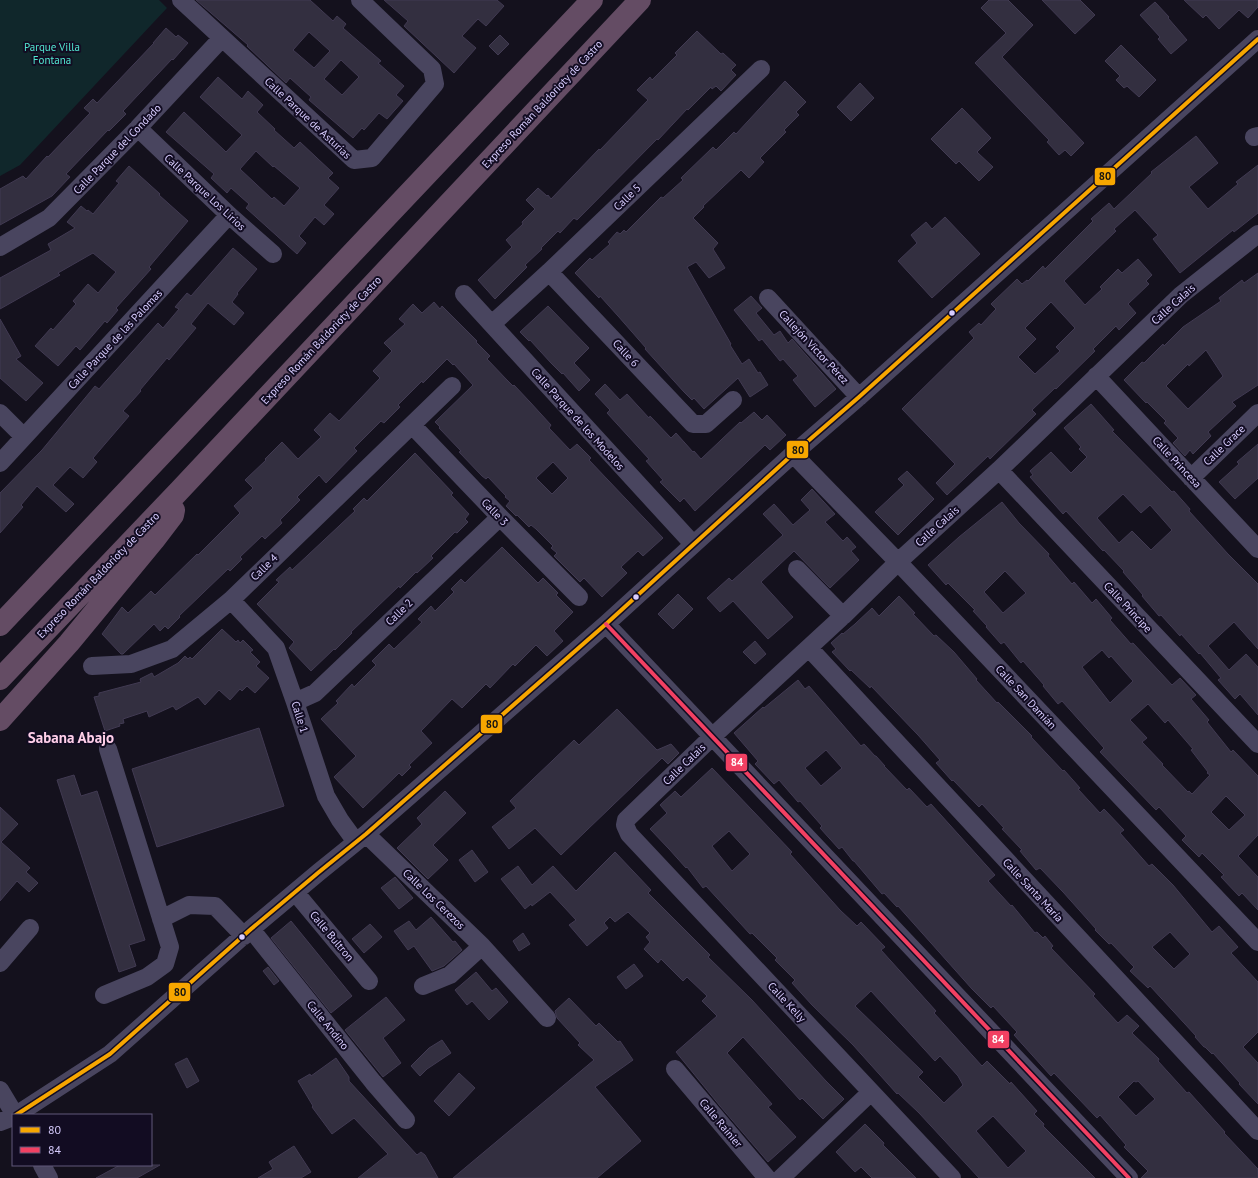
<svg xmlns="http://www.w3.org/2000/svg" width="1258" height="1178" viewBox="0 0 1258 1178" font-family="'PT Sans',sans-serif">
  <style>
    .green { fill: #10272b }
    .building { fill: #332f40; stroke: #413a52; fill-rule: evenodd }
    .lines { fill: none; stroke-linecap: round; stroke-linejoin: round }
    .minor { stroke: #49455f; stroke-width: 18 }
    .highway { stroke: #644c64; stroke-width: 22 }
    .bus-1-casing { stroke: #120c22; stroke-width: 7 }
    .bus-2-casing { stroke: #120c22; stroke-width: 7 }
    .bus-1 { stroke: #f7a600; stroke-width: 4 }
    .bus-2 { stroke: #f24062; stroke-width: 4 }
    .bus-dot { fill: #d8cdff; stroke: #120c22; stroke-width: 1.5 }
    .labels { text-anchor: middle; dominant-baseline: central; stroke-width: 4; stroke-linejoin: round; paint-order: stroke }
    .park-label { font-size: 11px; fill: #52e7d1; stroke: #120c22 }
    .street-label { font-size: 11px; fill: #d8cdff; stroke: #120c22 }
    .district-label { font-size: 15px; font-weight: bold; fill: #ffcfe9; stroke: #120c22 }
    .line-badge { stroke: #120c22; stroke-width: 1.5 }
    .badge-label { font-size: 11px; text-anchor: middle; font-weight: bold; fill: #fff }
    .pale-badge-label { font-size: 11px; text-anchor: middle; font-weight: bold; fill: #111 }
  </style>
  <rect width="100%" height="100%" fill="#14111d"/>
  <!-- green -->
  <path class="green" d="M0 0H159L167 8 20 165 0 176Z"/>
  <!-- building -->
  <path class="building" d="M196 0H310L333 21 337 16 346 24 343 28 381 61 378 63 404 86 396 95 403 101 387 119 379 113 364 130 362 128 353 138 309 100 311 97 290 78 286 83 247 46 248 45ZM309 32 330 51 314 68 293 50ZM341 60 359 77 342 95 324 79Z
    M384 0H497L504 6 486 26 478 19 462 36 476 48 454 73 404 26 408 21Z
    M989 0H1008L1033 25 1002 57 1084 143 1071 156 1065 150 1059 155 1047 142 1049 140 975 63 1006 33 981 8Z
    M1042 0H1080L1095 15 1075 34Z
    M1184 0H1258V7L1248 18 1239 10 1219 29 1206 15 1203 18Z
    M1155 2 1169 17 1168 18 1187 40 1171 54 1158 39 1160 37 1140 15Z
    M166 28 176 37 178 35 188 43 173 60 172 59 123 111 126 114 109 131 108 130 66 174 70 177 52 196 0 225V189L23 176 26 179 47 156 48 157 90 113 84 108 93 99 97 103 154 43H153Z
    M697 31 721 54 723 53 736 65 731 70 736 75 721 91 716 86 712 89 711 87 688 110 687 109 658 140 657 139 577 220 574 218 560 233 558 231 541 248 542 249 525 265 527 267 495 299 478 280 512 247 506 240 523 224 522 222 535 209 526 200 538 188 547 196 548 195 551 199 599 149 600 150 648 100 637 90 650 77 652 80 677 55 675 53Z
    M500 35 509 44 498 55 489 46Z
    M1121 45 1156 80 1139 97 1127 86 1124 88 1116 80 1120 76 1105 61Z
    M218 77 242 99 248 91 263 105 257 112 275 129 274 130 294 148 300 142 333 173 328 178 339 188 324 205 334 214 324 225 315 217 299 236 306 243 297 254 246 208 249 204 231 188 227 193 211 178 214 174 166 132 184 112 226 152 242 135 200 97ZM256 151 273 167 274 166 300 188 284 206 274 197 272 199 240 169Z
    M785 81 806 102 796 112 799 115 784 130 786 132 760 158 764 162 749 178 741 170 703 206 704 207 693 218 718 243 713 249 725 268 709 278 696 262 687 267 731 344 730 345 742 364 749 359 758 373 760 372 768 385 750 397 738 378 704 409 694 398 692 400 684 392 645 349 646 348 618 316 600 296 599 298 575 273 590 258 592 260 610 244 608 242 617 232 620 234 624 230 626 232 661 197 663 198 683 180 681 178 713 147 716 150 734 132 736 134Z
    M860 83 874 98 851 121 837 107Z
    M962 108 991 138 977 152 993 167 979 181 959 161 956 164 931 139Z
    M1196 136 1218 163 1189 187 1208 209 1238 184 1236 182 1258 165V213L1234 232 1233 230 1180 273 1153 239 1158 235 1135 210 1114 229 1116 231 1064 281 1085 305 1102 289 1100 287 1118 269 1122 273 1138 259 1152 275 1146 281 1149 284 1128 304 1136 313 1119 330 1116 326 1093 349 1095 351 1056 389 1055 388 1032 410 1036 414 990 459 988 456 947 495 936 483 955 464 902 409 974 338 969 332 979 323 981 325 996 309 991 304 1017 279 1022 284 1027 280 1028 281 1043 266 1045 269 1093 221 1091 219 1109 203 1114 209 1152 173 1151 172ZM1051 302 1075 328 1056 347 1060 351 1035 374 1018 357 1036 339 1025 328Z
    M129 166 160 194 159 195 188 221 149 267 151 269 116 308 118 310 107 323 105 321 80 350 76 346 58 366 35 346 51 328 53 330 76 304 73 301 88 284 98 293 116 272 93 253 58 273 60 275 0 309V278L51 250 48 244 75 228 67 222 81 206 87 211 88 210 93 214 119 183 116 181Z
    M945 217 980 254 932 298 898 261 917 243 911 235 926 222 932 229Z
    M233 248 257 269 237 293 238 294 232 302 244 313 234 325 208 303 191 324 196 328 169 360 167 358 140 390 141 391 123 411 129 416 93 458 97 462 83 478 70 467 53 485 74 504 66 512 37 486 21 505 23 507 0 533V493L42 450 95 386 99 389 158 323 163 328 179 309 175 307 187 293 191 296Z
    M1258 273V385L1232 402 1236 406 1208 432 1211 436 1193 454 1190 450 1185 456 1173 443 1178 438 1164 423 1166 421 1147 402 1146 403 1124 380 1142 362 1144 363 1163 344 1164 346 1183 327 1221 301 1219 298 1242 280 1244 283ZM1206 350 1223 376 1188 409 1166 386 1188 364 1189 366Z
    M751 296 762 308 756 313 774 335 780 331 788 343 792 339 836 389 815 407 793 380 798 376 783 359 780 361 762 339 759 341 734 310Z
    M434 302 440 309 442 306 477 341 476 342 490 356 487 359 507 380 513 386 514 385 530 402 551 425 549 428 570 450 577 444 591 458 589 460 663 538 643 556 638 551 621 567 627 573 602 597 584 578 580 582 554 556 557 553 551 548 553 546 536 529 531 525 529 527 517 515 516 516 506 506 510 501 505 497 506 496 488 477 486 479 482 476 459 452 461 451 439 428 440 427 435 422 473 385 454 364 453 365 447 359 423 383 422 381 398 405 400 407 384 423 381 421 354 448 357 451 326 483 319 475 297 497 300 500 280 520 282 523 265 539 262 536 240 557 242 559 230 571 228 569 179 616 180 617 168 629 165 626 160 631 154 624 123 654H121L102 634 122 607 128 613 151 591 155 595 197 554 198 555 240 513 234 506 253 488 245 480 266 460 265 459 282 442 298 459 321 437 314 430 330 413 339 421 380 378 373 371 392 351 384 343 405 324 399 319 413 304 422 313ZM553 462 568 478 552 494 536 478Z
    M548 306 589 348 574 363 590 380 579 391 563 373 562 374 551 363 530 340 529 341 520 332Z
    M0 319 21 356 16 359 43 383 26 401 0 378Z
    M605 384 620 400 627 394 649 418 650 416 671 438 676 433 693 452 694 451 701 459 740 422 741 423 754 412 762 420 767 415 786 435 770 450 765 445 695 511 684 498 680 502 660 482 663 480 646 461 649 459 607 413 610 410 595 394Z
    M1091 404 1114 430 1112 431 1172 492 1174 491 1190 509 1189 511 1228 554 1258 584V649L1234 622 1208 646 1229 670 1246 654 1258 667V715L1240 694 1235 699 1218 680 1221 678 1200 653 1199 654 1181 634 1180 636 1161 615 1159 616 1142 596 1143 595 1123 572 1124 571 1104 550 1103 551 1066 511 1063 514 1030 477 1033 475 1030 471 1051 452 1071 473 1087 457 1079 449 1081 447 1064 428ZM1123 494 1141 513 1150 505 1172 530 1151 550 1132 531 1119 543 1097 518Z
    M1258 444V478L1235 499 1219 482 1239 464 1237 462Z
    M415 453 453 493 451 495 469 514 465 519 468 522 457 533 455 532 431 556 433 558 417 573 416 572 400 588 399 586 351 632 352 633 335 650 334 649 311 671 289 648 294 642 257 604 279 582 276 580 290 567 292 570 355 511 353 509 364 498 367 501Z
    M907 471 934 499 898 535 875 512 904 485 898 479Z
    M812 489 835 514 825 522 843 541 847 537 856 547 851 551 859 560 830 588 794 551 761 582 793 617 768 639 733 601 720 612 707 598 729 578 732 581 783 535 763 514 774 504 793 525 810 510 801 500Z
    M1002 502 1019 523 1049 554 1048 556 1072 584 1074 582 1092 603 1096 599 1112 618 1110 620 1131 644 1133 643 1172 685 1180 678 1196 695 1191 699 1209 720 1207 722 1231 752 1233 750 1258 776V835L1238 856 1258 877V910L1242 893 1239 896 1221 877 1224 875 1202 853 1199 857 1182 840 1186 836 1159 807 1156 810 1100 752 1104 748 1062 701 1058 704 1043 686 1044 685 1023 661 1021 663 1004 642 1001 644 986 627 987 626 973 611 975 610 948 583 946 585 928 565 959 537ZM1005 571 1026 593 1003 613 984 592ZM1102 650 1109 658 1111 656 1133 681 1110 703 1082 667ZM1148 704 1165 723 1168 720 1193 749 1191 750 1208 772 1207 773 1210 775 1192 794 1189 791 1188 792 1162 765 1163 764 1142 742 1147 738 1130 720ZM1226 796 1245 815 1229 830 1211 812Z
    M502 547 538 583 543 578 558 593 556 595 573 612 554 631 563 641 547 656 536 645 515 666 513 664 490 688 486 684 462 708 452 699 421 731 432 743 409 765 411 767 402 776 399 773 363 808 334 777 356 756 321 719 338 703 336 701 352 684 354 687 376 665 372 661 389 644 394 649 422 622 418 619 431 606 435 611 454 592 451 589 461 579 465 583Z
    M678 594 693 609 673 629 658 614Z
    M899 596 915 613 913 614 934 636 936 635 954 652 977 679 976 680 997 703 998 702 1032 736 1031 737 1063 771 1064 770 1080 788 1078 789 1100 813 1104 809 1124 830 1120 833 1149 866 1152 864 1173 885 1212 932 1219 926 1238 947 1231 953 1258 982V1032L1243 1047 1258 1063V1104L1239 1084 1240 1083 1213 1053 1212 1054 1205 1047H1204L1195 1037 1196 1036 1150 986 1148 988 1130 971 1134 967 1111 943 1109 944 1095 930 1096 929 1063 892 1040 868 1036 870 1020 851 1022 850 1002 829 1004 828 982 804 979 807 953 780 952 781 936 763 940 760 918 735 871 686 870 688 851 670 850 671 832 652 836 649 831 643 842 633 843 634 855 624 872 608 879 616ZM1170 932 1190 954 1174 969 1152 947Z
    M222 629 236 642 238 640 240 643 243 640 253 650 250 652 260 662 256 666 269 678 255 693 247 686 242 691 240 689 230 700 219 690 205 705 198 697 176 710 173 706 149 717 147 711 123 719 124 723 119 724 120 726 105 731 94 697 99 696V693L141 682 140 679 152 673 154 677 178 663 185 656 188 659 190 657 192 659Z
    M755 641 766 654 755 664 743 652Z
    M798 680 805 689 809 686 861 746 864 744 875 756H876L885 766H884L907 790 909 788 927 807 931 804 995 875 988 881 1011 906 1012 905 1035 933 1037 932 1043 938 1045 936 1053 946 1051 948 1095 994 1093 996 1118 1023 1127 1015 1139 1026 1132 1033 1159 1059 1158 1061 1187 1093 1189 1092 1225 1132 1224 1133 1258 1169V1178H1141L1148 1171 1124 1147 1126 1145 1100 1115 1097 1118 1054 1073 1051 1076 1014 1035 1017 1032 993 1006 991 1008 972 989 898 906 897 907 884 893 882 894 854 861H853L842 847 839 849 820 828 822 826 800 801 798 802 779 780 774 784 755 764 758 761 734 733 763 707 764 708ZM826 750 842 768 821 786 805 768ZM1134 1081 1136 1082 1138 1081 1155 1099 1136 1116 1118 1097Z
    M617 709 657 750 671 744 679 753 668 764 662 758 561 855 535 828 509 849 492 827 516 808 510 801 574 740 579 745Z
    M259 728 284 806 157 847 132 769Z
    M712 768 792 852 790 854 840 910 857 926 861 922 885 947 881 950 936 1011 934 1013 982 1066 987 1061 1010 1084 1011 1082 1037 1111 1034 1114 1044 1124 1043 1126 1095 1178H979L919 1113 898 1093 897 1094 853 1045 812 1005 792 983 795 980 775 960 777 958 752 933 750 934 706 886 703 888 687 867 686 868 669 849 650 829 667 813 660 805 675 791 681 797ZM729 831 750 854 732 871 712 846ZM871 991 935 1061 940 1056 958 1076 963 1085 944 1103 918 1077 923 1072 855 1006ZM993 1116 1026 1151 1008 1168 976 1131Z
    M74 775 81 796 97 791 145 940 129 945 136 966 119 972 57 780Z
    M445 791 466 813 433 845 448 860 428 879 397 848 422 824 417 818Z
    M0 807 18 824 1 842 30 868 26 872 38 883 29 892 17 881 0 901Z
    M472 850 488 872 475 882 459 860Z
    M615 852 651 890 648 893 710 955 708 957 752 1000 826 1081 844 1099 823 1119 802 1098 800 1100 743 1037 727 1053 772 1104 768 1107 796 1137 768 1162 720 1106 676 1052 717 1016 702 1001 707 996 687 977 683 981 661 959 658 963 644 949 650 942 646 937 650 933 628 912 615 922 610 917 604 923 608 928 587 946 569 925 576 920 550 892 532 906 531 904 525 909 501 879 518 866 532 885 553 866 576 891Z
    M395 877 413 898 399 909 381 888Z
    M431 917 453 942 455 941 462 950 444 966 432 971 414 946 408 950 394 931 409 921 416 930Z
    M291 921 352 996 331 1013 271 938Z
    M370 924 382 937 364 953 352 939Z
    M523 933 530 944 519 951 513 941Z
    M634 964 643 976 626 989 617 977Z
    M268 967 279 981 274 985 263 971Z
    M476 972 492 991 496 988 508 1002 489 1020 472 1001 467 1005 455 990Z
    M386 997 405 1020 383 1038 401 1063 383 1077 345 1030Z
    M569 998 596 1026 599 1023 618 1042 620 1041 633 1060 595 1087 641 1141 597 1178H453L594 1060 578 1045 580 1043 557 1018 555 1011Z
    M442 1040 451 1053 427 1069 420 1076 411 1066 429 1048Z
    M187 1058 199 1081 187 1088 175 1064Z
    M336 1058 349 1077V1081L417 1155 421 1152 425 1155 438 1178H358L388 1154 354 1118 332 1134 312 1107 313 1106 298 1081 310 1074 311 1076Z
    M459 1073 475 1088 449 1116 434 1101Z
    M865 1124 884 1143 883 1145 916 1178H872L861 1167 855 1172 836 1152Z
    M294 1146 311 1172 301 1178H258L273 1169 269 1162Z
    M120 1165H160L137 1178H96Z"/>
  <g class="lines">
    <!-- minor -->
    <path class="minor" d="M181 0 354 160 372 158 435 84 432 69 360 0
      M138 128 229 215 273 254
      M1254 137 1258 136
      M0 247 49 218 138 128 222 38
      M549 272 693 424H706L733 400
      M464 294 693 544
      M768 298 859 397
      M492 324 549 272 761 69
      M1096 376 1258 549
      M0 413 24 437
      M412 425 500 517 579 597
      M793 454 898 562 1258 942
      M0 463 229 215
      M999 470 1258 744
      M1191 478 1258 413
      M797 569 843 616
      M231 600 276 648 295 702 326 796 340 820 356 842
      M606 624 1129 1178
      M809 648 1258 1131
      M92 666 131 664 172 649 231 600 452 386
      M295 702 315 693 500 517
      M366 834 482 946 547 1018
      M295 892 369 981
      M161 919 189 905 215 906 244 936
      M251 929 373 1082 406 1120
      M0 963 30 928
      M423 986 450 975 482 946
      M104 995 147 977 165 964 170 947 108 749
      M675 1069 767 1178
      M0 1090 15 1115
      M16 1115 110 1054 251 929 319 872 366 834 606 624 793 454 859 397 1258 39
      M0 1122 13 1117
      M42 1165 49 1178
      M781 1178 871 1092
      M952 1178 629 834 625 825 626 820 713 736 843 616 898 562 999 470 1181 295 1258 234"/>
    <!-- highway -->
    <path class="highway" d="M0 625 592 0
      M0 679 179 491 640 0
      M0 720 69 643 154 540 173 515 174 510"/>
    <!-- bus-1 casing -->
    <g class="bus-1-casing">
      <path id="bus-1" d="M16 1115 110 1054 251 929 319 872 366 834 606 624 793 454 859 397 1258 39"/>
    </g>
    <!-- bus-2 casing -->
    <g class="bus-2-casing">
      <path id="bus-2" d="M606 624 1129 1178"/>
    </g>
    <!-- bus-1 -->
    <use href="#bus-1" class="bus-1"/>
    <!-- bus-2 -->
    <use href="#bus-2" class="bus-2"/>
  </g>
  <!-- markers -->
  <g class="bus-dot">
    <circle cx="952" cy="313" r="3.5"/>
    <circle cx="636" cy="597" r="3.5"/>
    <circle cx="242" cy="937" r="3.5"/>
  </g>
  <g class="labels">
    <!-- park labels -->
    <g class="park-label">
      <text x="52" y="47">Parque Villa<tspan x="52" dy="13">Fontana</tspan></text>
    </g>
    <!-- street labels -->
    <g class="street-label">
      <text transform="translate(542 104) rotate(-47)">Expreso Román Baldorioty de Castro</text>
      <text transform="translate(308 118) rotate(43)">Calle Parque de Asturias</text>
      <text transform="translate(117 149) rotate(-46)">Calle Parque del Condado</text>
      <text transform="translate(205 192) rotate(43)">Calle Parque Los Lirios</text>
      <text transform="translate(627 197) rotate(-44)">Calle 5</text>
      <text transform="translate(1173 304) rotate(-42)">Calle Calais</text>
      <text transform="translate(115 339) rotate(-47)">Calle Parque de las Palomas</text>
      <text transform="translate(321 340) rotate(-47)">Expreso Román Baldorioty de Castro</text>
      <text transform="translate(814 347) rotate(47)">Callejón Víctor Pérez</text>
      <text transform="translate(626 353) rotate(47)">Calle 6</text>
      <text transform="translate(578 419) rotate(48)">Calle Parque de los Modelos</text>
      <text transform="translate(1224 445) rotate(-44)">Calle Grace</text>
      <text transform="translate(1177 462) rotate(47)">Calle Princesa</text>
      <text transform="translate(495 512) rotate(46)">Calle 3</text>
      <text transform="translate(937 526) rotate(-42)">Calle Calais</text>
      <text transform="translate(264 567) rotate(-44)">Calle 4</text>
      <text transform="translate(98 575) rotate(-46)">Expreso Román Baldorioty de Castro</text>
      <text transform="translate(1128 607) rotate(47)">Calle Príncipe</text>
      <text transform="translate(399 612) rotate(-44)">Calle 2</text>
      <text transform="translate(1026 697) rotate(47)">Calle San Damián</text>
      <text transform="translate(300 717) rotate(72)">Calle 1</text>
      <text transform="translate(684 764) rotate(-44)">Calle Calais</text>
      <text transform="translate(1033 890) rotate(47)">Calle Santa María</text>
      <text transform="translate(434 899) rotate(44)">Calle Los Cerezos</text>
      <text transform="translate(332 936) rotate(50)">Calle Bultron</text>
      <text transform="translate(787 1002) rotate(47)">Calle Kelly</text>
      <text transform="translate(328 1025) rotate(51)">Calle Andino</text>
      <text transform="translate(721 1123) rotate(50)">Calle Rainier</text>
    </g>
    <!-- district labels -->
    <g class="district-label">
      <text x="71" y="737">Sabana Abajo</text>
    </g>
  </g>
  <g class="line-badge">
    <rect x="1094" y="167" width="22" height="19" rx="4" fill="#f7a600"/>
    <rect x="786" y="440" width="23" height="19" rx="4" fill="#f7a600"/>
    <rect x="480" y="714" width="23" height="20" rx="4" fill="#f7a600"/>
    <rect x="725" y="753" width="23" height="19" rx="4" fill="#f24062"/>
    <rect x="168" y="982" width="23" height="20" rx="4" fill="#f7a600"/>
    <rect x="987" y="1030" width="23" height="19" rx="4" fill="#f24062"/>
  </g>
  <g class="badge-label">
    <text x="737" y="766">84</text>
    <text x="998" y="1043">84</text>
  </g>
  <g class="pale-badge-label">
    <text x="1105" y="180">80</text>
    <text x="798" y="454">80</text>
    <text x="492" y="728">80</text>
    <text x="180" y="996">80</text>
  </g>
  <!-- legend -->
  <rect x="12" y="1114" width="140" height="52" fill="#120c22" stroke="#61597a"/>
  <rect x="20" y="1127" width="20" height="6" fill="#f7a600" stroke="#61597a"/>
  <text x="48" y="1134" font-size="12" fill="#d8cdff">80</text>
  <rect x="20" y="1147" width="20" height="6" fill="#f24062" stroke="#61597a"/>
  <text x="48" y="1154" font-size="12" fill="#d8cdff">84</text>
</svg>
